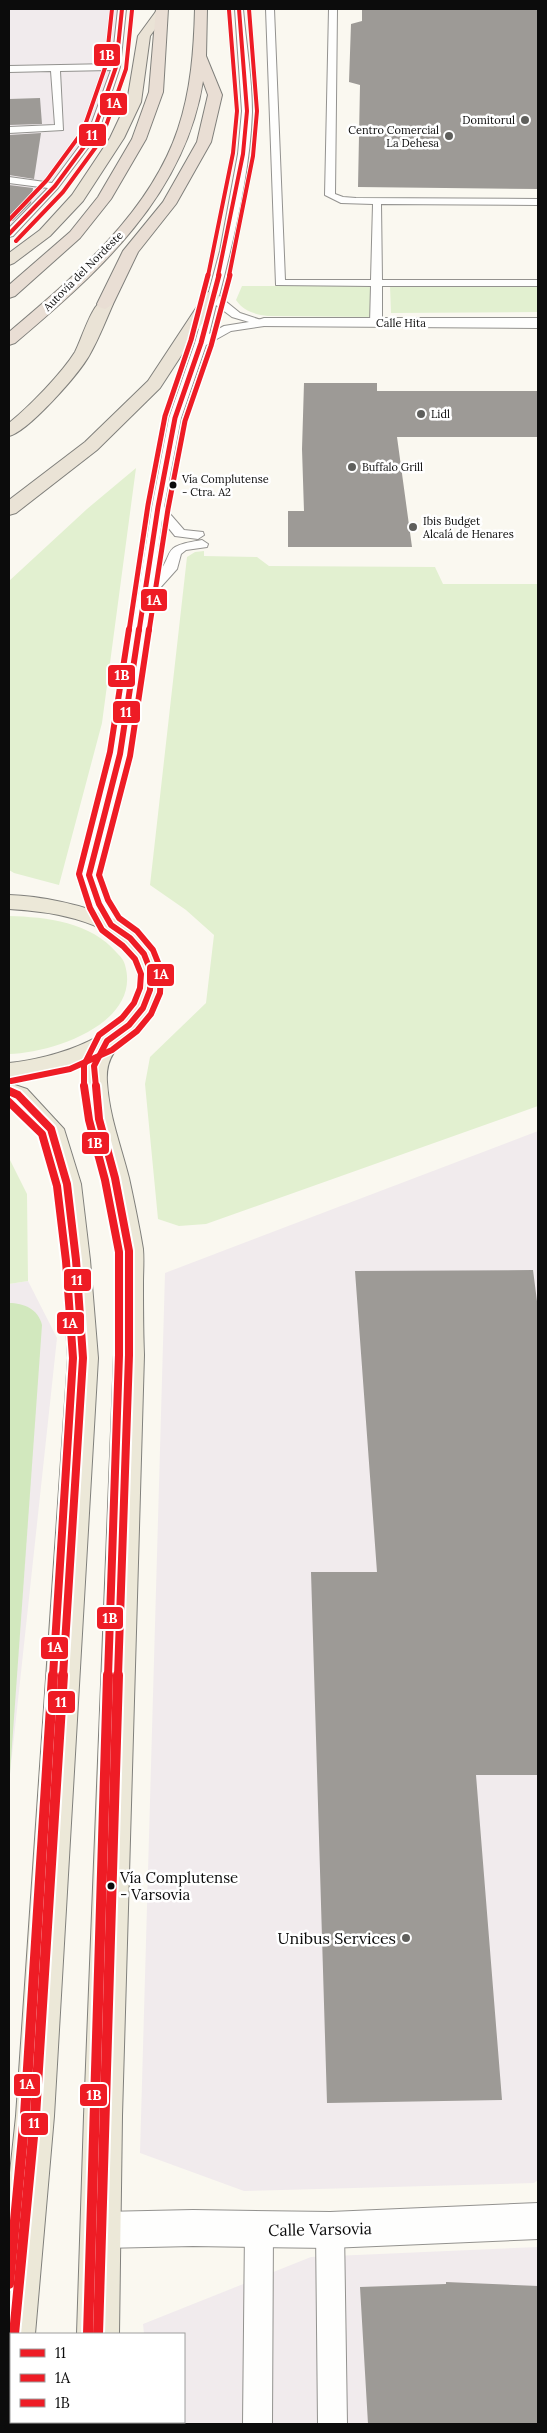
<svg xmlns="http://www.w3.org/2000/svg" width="547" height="2433" viewBox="0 0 547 2433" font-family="Lora,serif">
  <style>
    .industrial { fill: #f1ebed }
    .green { fill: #e2f0d0 }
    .forest { fill: #d2e8be }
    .building { fill: #9d9a96 }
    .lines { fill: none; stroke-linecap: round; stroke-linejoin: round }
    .service-casing { stroke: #93928f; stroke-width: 2 }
    .minor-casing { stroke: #93928f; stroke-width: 2 }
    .primary-casing { stroke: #80807c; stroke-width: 2 }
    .trunk-casing { stroke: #80807c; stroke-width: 2 }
    .motorway-casing { stroke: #80807c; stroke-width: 2 }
    .service { fill: #fefefd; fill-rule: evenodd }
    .minor { fill: #fefefd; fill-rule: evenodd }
    .primary { fill: #ece8d8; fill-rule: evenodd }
    .trunk { fill: #eae3d6; fill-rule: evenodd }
    .motorway { fill: #e9ded4; fill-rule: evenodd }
    .bus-1-far4-casing { stroke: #fff; stroke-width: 5.5 }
    .bus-1-far3-casing { stroke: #fff; stroke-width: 8 }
    .bus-1-far2-casing { stroke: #fff; stroke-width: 9 }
    .bus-1-far1-casing { stroke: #fff; stroke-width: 12 }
    .bus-1-casing { stroke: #fff; stroke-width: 14 }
    .bus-2-far4-casing { stroke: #fff; stroke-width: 5.5 }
    .bus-2-far3-casing { stroke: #fff; stroke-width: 8 }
    .bus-2-far2-casing { stroke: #fff; stroke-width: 9 }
    .bus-2-far1-casing { stroke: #fff; stroke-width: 12 }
    .bus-2-casing { stroke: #fff; stroke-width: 14 }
    .bus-3-far4-casing { stroke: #fff; stroke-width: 5.5 }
    .bus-3-far3-casing { stroke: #fff; stroke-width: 8 }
    .bus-3-far2-casing { stroke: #fff; stroke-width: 9 }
    .bus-3-far1-casing { stroke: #fff; stroke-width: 12 }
    .bus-3-casing { stroke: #fff; stroke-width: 14 }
    .bus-1-far4 { stroke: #ee1c25; stroke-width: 4 }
    .bus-1-far3 { stroke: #ee1c25; stroke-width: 5 }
    .bus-1-far2 { stroke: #ee1c25; stroke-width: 6 }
    .bus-1-far1 { stroke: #ee1c25; stroke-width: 8 }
    .bus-1 { stroke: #ee1c25; stroke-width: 10 }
    .bus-2-far4 { stroke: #ee1c25; stroke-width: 4 }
    .bus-2-far3 { stroke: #ee1c25; stroke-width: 5 }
    .bus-2-far2 { stroke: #ee1c25; stroke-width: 6 }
    .bus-2-far1 { stroke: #ee1c25; stroke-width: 8 }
    .bus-2 { stroke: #ee1c25; stroke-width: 10 }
    .bus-3-far4 { stroke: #ee1c25; stroke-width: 4 }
    .bus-3-far3 { stroke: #ee1c25; stroke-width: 5 }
    .bus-3-far2 { stroke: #ee1c25; stroke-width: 6 }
    .bus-3-far1 { stroke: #ee1c25; stroke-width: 8 }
    .bus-3 { stroke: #ee1c25; stroke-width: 10 }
    .poi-dot { fill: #5f5f5c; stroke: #fff; stroke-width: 2 }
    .bus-dot { fill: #0c0c0c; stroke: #fff; stroke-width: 2 }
    .labels { text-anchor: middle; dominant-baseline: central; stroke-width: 5; stroke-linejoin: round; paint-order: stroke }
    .far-poi-label { font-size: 11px; fill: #0c0c0c; stroke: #fff; text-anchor: start }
    .far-street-label { font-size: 11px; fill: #0c0c0c; stroke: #fff }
    .far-bus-label { font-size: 11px; fill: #0c0c0c; stroke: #fff; text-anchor: start }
    .near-bus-label { font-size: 15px; fill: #0c0c0c; stroke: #fff; text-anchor: start }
    .near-poi-label { font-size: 16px; fill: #0c0c0c; stroke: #fff; text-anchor: end }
    .near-street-label { font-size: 16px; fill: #0c0c0c; stroke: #fff }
    .line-badge { stroke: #fff; stroke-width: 2 }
    .badge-label { font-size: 14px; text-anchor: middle; font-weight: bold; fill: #fff }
  </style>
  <rect width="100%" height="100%" fill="#faf8f0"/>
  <!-- industrial -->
  <path class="industrial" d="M9 9H122L116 67 92 136 13 231H9Z
    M538 1131V2180L534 2183 244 2191 140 2153 165 1273Z
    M28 1281 57 1338 9 1784V1284Z
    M538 2247V2424H149L147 2422H184V2334H144L143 2324 311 2257Z"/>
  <!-- green -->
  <path class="green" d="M242 286H372L373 317 268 316C255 314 244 312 236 300Z
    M390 286H538V312L391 313Z
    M136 468 102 723 59 885 14 873 9 870V581L87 509Z
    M204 551V556L257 557 269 566 435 567 443 584H538V1106L206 1224 179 1226 158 1219 145 1084 150 1057 206 1003 214 935 186 910 150 885 187 557 195 552Z
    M9 916C47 917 91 922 117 953 120 956 124 960 125 965 142 1023 53 1053 9 1054Z
    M9 1158 27 1194 28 1281 9 1284Z"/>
  <!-- forest -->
  <path class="forest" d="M9 1303C24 1303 38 1309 42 1325L9 1788Z"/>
  <!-- building -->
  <path class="building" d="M362 9H538V189L358 187 360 85 349 82 351 24 362 21Z
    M40 98 42 124 9 125V99Z
    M41 133 34 179 9 175V135Z
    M9 185 33 188 31 203 13 221H9Z
    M304 383H377V391H538V437H397L412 547H288V511H304L302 449Z
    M533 1270 538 1309V1775H476L502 2100 327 2103 311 1572H377L355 1271Z
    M446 2282 538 2286V2424H368L360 2287 446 2284Z"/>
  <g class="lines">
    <!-- service casing -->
    <g class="service-casing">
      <path id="service" d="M118 9H126L120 67 97 136 58 188 13 236 9 237V228L48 188 9 183V177L52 183 87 136 111 70 60 71 63 130 9 133V127L55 125 51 71 9 72V66L112 64Z
        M235 9H243C246 43 252 78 252 112 250 172 234 238 219 296L240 313 270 323 264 326 231 331 206 345 181 418 164 507 184 530 203 532 204 535 198 539 175 536 162 520 154 579C178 552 157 547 202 540L208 544 207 547 186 550 181 554 177 569 151 598 127 754 97 875 107 904 119 925 117 928H105L91 904 81 875 113 754 152 507 169 418 195 343 220 251 238 154 242 111ZM216 305 232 317 249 322 224 326 209 334Z
        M266 9H274L285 280H371L373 204 341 203 325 195 329 9H337L335 194 343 197 356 198 538 199V205L381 204 382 280H538V286H382V323L376 326 370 323 371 286 276 285Z
        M259 2218 269 2221 273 2230 272 2424H243L245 2230 249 2221Z
        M330 2218 340 2221 344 2230 347 2424H318L316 2230 320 2221Z"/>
    </g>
    <!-- minor casing -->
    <g class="minor-casing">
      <path id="minor" d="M264 318H538V328L258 326 256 323 258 320Z
        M538 2203V2239L330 2248 193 2246 102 2248 88 2243 82 2230 88 2217 102 2212 193 2210 330 2212Z"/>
    </g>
    <!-- primary casing -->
    <g class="primary-casing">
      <path id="primary" d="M9 895C64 897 195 924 156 1007 140 1038 104 1041 107 1082 109 1116 121 1146 129 1178 134 1201 139 1225 143 1249 144 1260 143 1272 143 1283 143 1307 143 1331 144 1355L122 2116 119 2334H77L84 2116 114 1355 115 1251 101 1178 86 1119 81 1083 83 1062 49 1072 9 1079V1063C51 1059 137 1036 138 982 138 971 137 963 131 953 109 919 46 911 9 909Z
        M9 1083 27 1089 64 1129 81 1184 90 1260 98 1358 54 2116 35 2334H11V2409L9 2410V2182L16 2116 68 1358 62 1260 53 1184 38 1131 9 1100Z
        M78 2422H120V2424H78Z"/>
    </g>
    <!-- trunk casing -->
    <g class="trunk-casing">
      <path id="trunk" d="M161 9 167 13 150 36 141 102 124 138 83 201 50 236 14 263 9 265V253L40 230 72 195 110 138 127 102 138 36 157 10Z
        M212 291 220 296 160 388 97 450 16 513 9 515V500L85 442 148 381 206 293Z
        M105 299 113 304C106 320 99 338 90 354 80 373 28 432 9 436V423C29 407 62 373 75 352 82 339 92 302 105 299Z"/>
    </g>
    <!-- motorway casing -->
    <g class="motorway-casing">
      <path id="motorway" d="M156 9H168L163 92 146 139 111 199 80 238 15 296 9 298V285L70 232 98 197 132 139 149 92Z
        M195 9H207L206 56 222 95 211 142 176 204 138 252 113 304 105 309 99 307 97 304 123 251 163 202 197 142 208 95 203 81C185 195 99 272 15 343L9 345V332C74 277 150 213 178 129 191 90 194 50 195 9Z"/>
    </g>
    <!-- service -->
    <use href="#service" class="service"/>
    <!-- minor -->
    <use href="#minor" class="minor"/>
    <!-- primary -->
    <use href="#primary" class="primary"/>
    <!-- trunk -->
    <use href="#trunk" class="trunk"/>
    <!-- motorway -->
    <use href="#motorway" class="motorway"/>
    <!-- bus-1-far4 casing -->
    <g class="bus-1-far4-casing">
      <path id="bus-1-far4" d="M9 234 55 186 92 136 116 67 122 9
        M218 276 243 154 247 111 239 9"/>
    </g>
    <!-- bus-1-far3 casing -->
    <g class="bus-1-far3-casing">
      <path id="bus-1-far3" d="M139 631 158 507 175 418 201 343 219 275"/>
    </g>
    <!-- bus-1-far2 casing -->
    <g class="bus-1-far2-casing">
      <path id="bus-1-far2" d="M96 1087 94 1066 107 1041 129 1025 143 1008 150 990 151 972 144 954 130 938 111 925 99 904 89 875 120 754 139 629"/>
    </g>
    <!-- bus-1-far1 casing -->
    <g class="bus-1-far1-casing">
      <path id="bus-1-far1" d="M96 1086 99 1119 115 1178 129 1251V1355L118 1676
        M9 1091 18 1095 51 1129 67 1184 76 1260 83 1358 63 1676"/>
    </g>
    <!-- bus-1 casing -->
    <g class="bus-1-casing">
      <path id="bus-1" d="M14 2334 35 2116 63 1675
        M98 2334 118 1675"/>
    </g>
    <!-- bus-2-far4 casing -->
    <g class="bus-2-far4-casing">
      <path id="bus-2-far4" d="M16 241 63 192 101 140 126 69 132 10
        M229 276 253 156 257 111 249 9"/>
    </g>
    <!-- bus-2-far3 casing -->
    <g class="bus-2-far3-casing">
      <path id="bus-2-far3" d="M149 631 168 509 185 421 211 346 230 275"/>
    </g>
    <!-- bus-2-far2 casing -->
    <g class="bus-2-far2-casing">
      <path id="bus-2-far2" d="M11 1081 70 1069 112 1050 137 1031 151 1014 160 993 161 970 153 950 137 931 119 918 108 900 99 875 130 756 149 629"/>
    </g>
    <!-- bus-2-far1 casing -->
    <g class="bus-2-far1-casing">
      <path id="bus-2-far1" d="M9 1102 42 1134 57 1186 66 1261 73 1358 53 1676"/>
    </g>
    <!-- bus-2 casing -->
    <g class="bus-2-casing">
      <path id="bus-2" d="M9 2284 25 2115 53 1675"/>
    </g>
    <!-- bus-3-far4 casing -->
    <g class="bus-3-far4-casing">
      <path id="bus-3-far4" d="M9 220 47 180 83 131 106 65 112 9
        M208 276 233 153 237 111 229 10"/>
    </g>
    <!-- bus-3-far3 casing -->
    <g class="bus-3-far3-casing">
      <path id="bus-3-far3" d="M129 631 148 505 165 416 191 340 208 275"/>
    </g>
    <!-- bus-3-far2 casing -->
    <g class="bus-3-far2-casing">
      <path id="bus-3-far2" d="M84 1087V1065L99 1035 122 1018 134 1003 140 988 141 974 135 959 123 946 102 930 90 908 79 874 110 752 129 629"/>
    </g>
    <!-- bus-3-far1 casing -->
    <g class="bus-3-far1-casing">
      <path id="bus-3-far1" d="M84 1086 89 1120 105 1180 119 1252V1355L108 1676"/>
    </g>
    <!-- bus-3 casing -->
    <g class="bus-3-casing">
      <path id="bus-3" d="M88 2334 108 1675"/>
    </g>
    <!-- bus-1-far4 -->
    <use href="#bus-1-far4" class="bus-1-far4"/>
    <!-- bus-1-far3 -->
    <use href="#bus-1-far3" class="bus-1-far3"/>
    <!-- bus-1-far2 -->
    <use href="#bus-1-far2" class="bus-1-far2"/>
    <!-- bus-1-far1 -->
    <use href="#bus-1-far1" class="bus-1-far1"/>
    <!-- bus-1 -->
    <use href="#bus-1" class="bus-1"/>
    <!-- bus-2-far4 -->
    <use href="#bus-2-far4" class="bus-2-far4"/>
    <!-- bus-2-far3 -->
    <use href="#bus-2-far3" class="bus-2-far3"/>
    <!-- bus-2-far2 -->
    <use href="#bus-2-far2" class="bus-2-far2"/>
    <!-- bus-2-far1 -->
    <use href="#bus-2-far1" class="bus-2-far1"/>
    <!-- bus-2 -->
    <use href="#bus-2" class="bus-2"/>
    <!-- bus-3-far4 -->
    <use href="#bus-3-far4" class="bus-3-far4"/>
    <!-- bus-3-far3 -->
    <use href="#bus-3-far3" class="bus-3-far3"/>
    <!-- bus-3-far2 -->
    <use href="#bus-3-far2" class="bus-3-far2"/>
    <!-- bus-3-far1 -->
    <use href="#bus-3-far1" class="bus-3-far1"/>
    <!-- bus-3 -->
    <use href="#bus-3" class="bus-3"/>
  </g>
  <!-- markers -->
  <g class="poi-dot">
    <circle cx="525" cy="120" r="5"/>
    <circle cx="449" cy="136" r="5"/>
    <circle cx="421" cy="414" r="5"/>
    <circle cx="352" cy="467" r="5"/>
    <circle cx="413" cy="527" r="5"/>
    <circle cx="406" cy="1938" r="5"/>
  </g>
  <g class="bus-dot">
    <circle cx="173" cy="485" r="4.5"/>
    <circle cx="111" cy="1886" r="4.5"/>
  </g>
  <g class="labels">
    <!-- far-poi labels -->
    <g class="far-poi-label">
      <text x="515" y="120" text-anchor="end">Domitorul</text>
      <text x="439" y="130" text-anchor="end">Centro Comercial<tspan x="439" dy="13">La Dehesa</tspan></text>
      <text x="431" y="414">Lidl</text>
      <text x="362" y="467">Buffalo Grill</text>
      <text x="423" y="521">Ibis Budget<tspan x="423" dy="13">Alcalá de Henares</tspan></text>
    </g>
    <!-- far-street labels -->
    <g class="far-street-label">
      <text transform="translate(83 271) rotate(-45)">Autovía del Nordeste</text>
      <text x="401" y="323">Calle Hita</text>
    </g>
    <!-- far-bus labels -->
    <g class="far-bus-label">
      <text x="182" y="479">Vía Complutense<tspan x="182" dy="13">- Ctra. A2</tspan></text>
    </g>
    <!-- near-bus labels -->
    <g class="near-bus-label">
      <text x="120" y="1877">Vía Complutense<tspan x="120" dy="17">- Varsovia</tspan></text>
    </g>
    <!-- near-poi labels -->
    <g class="near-poi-label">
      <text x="396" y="1938">Unibus Services</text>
    </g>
    <!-- near-street labels -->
    <g class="near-street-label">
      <text transform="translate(320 2229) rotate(-1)">Calle Varsovia</text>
    </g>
  </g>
  <g class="line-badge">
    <rect x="93" y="43" width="28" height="24" rx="5" fill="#ee1c25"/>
    <rect x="99" y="92" width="29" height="24" rx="5" fill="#ee1c25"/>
    <rect x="78" y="123" width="29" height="24" rx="5" fill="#ee1c25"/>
    <rect x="140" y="588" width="28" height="24" rx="5" fill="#ee1c25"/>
    <rect x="107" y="664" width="29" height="24" rx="5" fill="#ee1c25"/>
    <rect x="112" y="700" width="29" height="24" rx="5" fill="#ee1c25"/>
    <rect x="146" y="963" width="29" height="24" rx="5" fill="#ee1c25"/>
    <rect x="81" y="1131" width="29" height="24" rx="5" fill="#ee1c25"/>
    <rect x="63" y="1268" width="29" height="24" rx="5" fill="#ee1c25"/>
    <rect x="56" y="1311" width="29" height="24" rx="5" fill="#ee1c25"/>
    <rect x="96" y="1606" width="28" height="24" rx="5" fill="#ee1c25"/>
    <rect x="40" y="1636" width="29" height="24" rx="5" fill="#ee1c25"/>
    <rect x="47" y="1690" width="29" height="24" rx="5" fill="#ee1c25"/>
    <rect x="13" y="2073" width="28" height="24" rx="5" fill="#ee1c25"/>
    <rect x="79" y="2083" width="29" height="24" rx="5" fill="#ee1c25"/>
    <rect x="20" y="2112" width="29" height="24" rx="5" fill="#ee1c25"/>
  </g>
  <g class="badge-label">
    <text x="107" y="60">1B</text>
    <text x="114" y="108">1A</text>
    <text x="92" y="140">11</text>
    <text x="154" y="605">1A</text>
    <text x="122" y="680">1B</text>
    <text x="126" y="717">11</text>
    <text x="161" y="979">1A</text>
    <text x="95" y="1148">1B</text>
    <text x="77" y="1285">11</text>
    <text x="70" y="1328">1A</text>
    <text x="110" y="1623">1B</text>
    <text x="55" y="1652">1A</text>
    <text x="61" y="1707">11</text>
    <text x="27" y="2089">1A</text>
    <text x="94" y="2100">1B</text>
    <text x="34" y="2128">11</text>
  </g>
  <!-- border -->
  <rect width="547" height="2433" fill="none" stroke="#0c0c0c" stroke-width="20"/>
  <!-- legend -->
  <rect x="10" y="2333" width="175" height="90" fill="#ffffff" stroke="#9e9e9e"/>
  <rect x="20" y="2349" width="25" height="8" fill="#ee1c25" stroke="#9e9e9e"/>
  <text x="55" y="2358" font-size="15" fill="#0c0c0c">11</text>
  <rect x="20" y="2374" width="25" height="8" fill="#ee1c25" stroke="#9e9e9e"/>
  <text x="55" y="2383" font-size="15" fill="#0c0c0c">1A</text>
  <rect x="20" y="2399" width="25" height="8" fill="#ee1c25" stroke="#9e9e9e"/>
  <text x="55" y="2408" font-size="15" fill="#0c0c0c">1B</text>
</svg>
